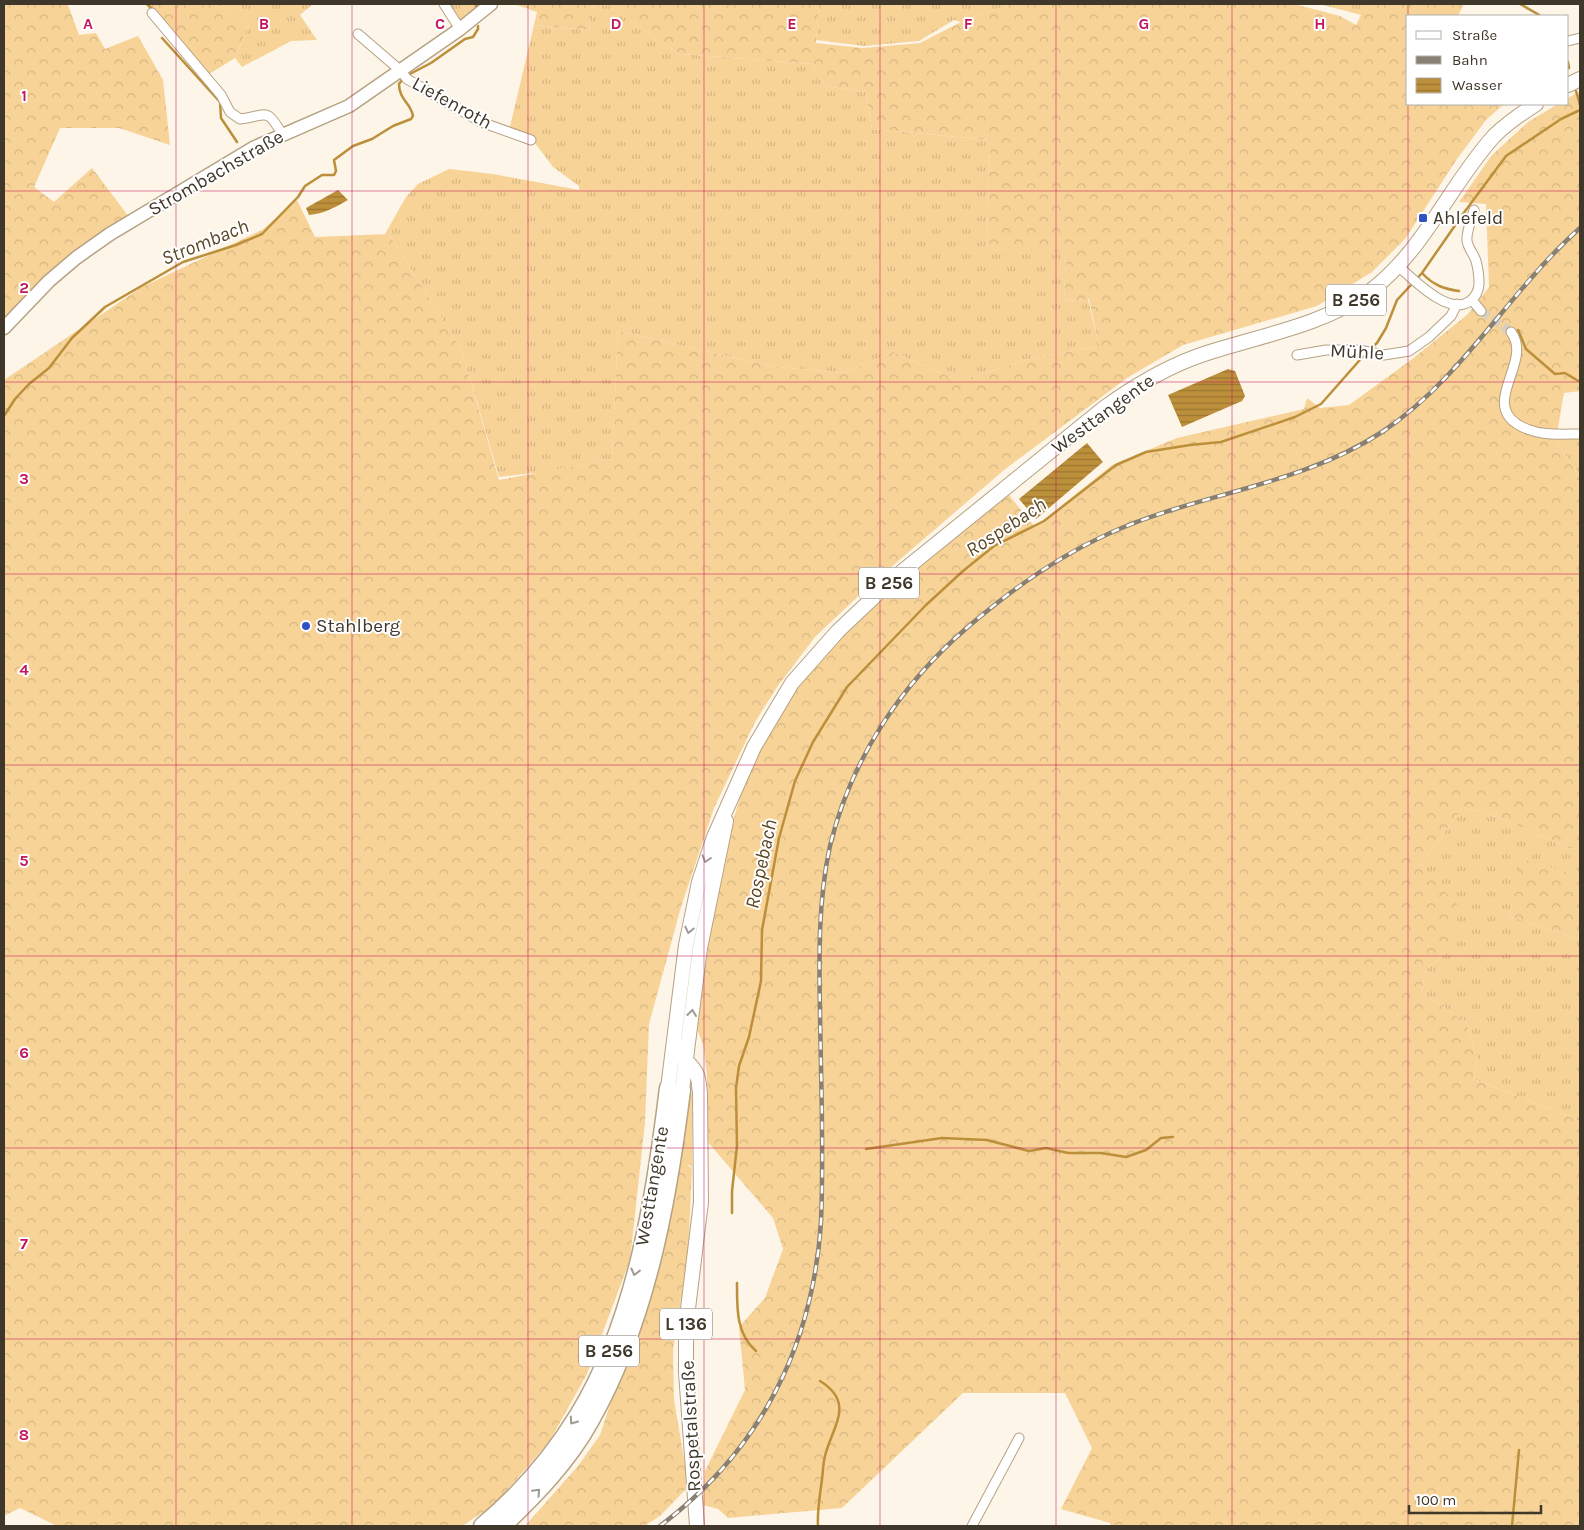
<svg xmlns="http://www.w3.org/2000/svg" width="1584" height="1530" viewBox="0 0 1584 1530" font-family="Karla,sans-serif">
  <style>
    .grass { fill: url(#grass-tufts) }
    .forest { fill: url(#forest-crowns) }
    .water { fill: url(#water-rules) }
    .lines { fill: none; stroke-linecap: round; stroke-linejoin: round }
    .stream { stroke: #bc8f3a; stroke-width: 2.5 }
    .street-tunnel { stroke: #d7cfc2; stroke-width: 9; stroke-dasharray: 9 4.5; stroke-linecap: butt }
    .street-casing { stroke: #b5a282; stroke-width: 11 }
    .secondary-casing { stroke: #b5a282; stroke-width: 15 }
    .primary-casing { stroke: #b5a282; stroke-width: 16 }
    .highway-casing { stroke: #b5a282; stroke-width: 19 }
    .street { stroke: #fff; stroke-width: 9 }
    .secondary { stroke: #fff; stroke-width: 12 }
    .primary { stroke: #fff; stroke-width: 14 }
    .highway { stroke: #fff; stroke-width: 16 }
    .rail-casing { stroke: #888073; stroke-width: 4.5 }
    .rail { stroke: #fff; stroke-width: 2.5; stroke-dasharray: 8; stroke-linecap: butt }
    .oneway { stroke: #9f9b94 }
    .grid { fill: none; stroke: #c2185b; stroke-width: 1; stroke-opacity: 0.55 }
    .poi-dot { fill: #3052c2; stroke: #fff; stroke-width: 2 }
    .labels { text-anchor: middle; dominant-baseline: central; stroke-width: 4; stroke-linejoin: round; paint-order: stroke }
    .shield { fill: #fff; stroke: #79736a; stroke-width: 1 }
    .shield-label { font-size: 18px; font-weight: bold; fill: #3f372a }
    .street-label { font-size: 19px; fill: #3f372a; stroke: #fff }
    .poi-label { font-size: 19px; fill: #3f372a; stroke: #fff; text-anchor: start }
    .water-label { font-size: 20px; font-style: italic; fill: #5a4623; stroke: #fff }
    .grid-label { font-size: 16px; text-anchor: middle; font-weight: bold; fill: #c2185b; stroke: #fff; stroke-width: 4; stroke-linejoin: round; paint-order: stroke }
  </style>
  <defs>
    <pattern id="grass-tufts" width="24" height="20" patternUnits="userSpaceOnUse" patternTransform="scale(1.25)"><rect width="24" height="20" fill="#f7d397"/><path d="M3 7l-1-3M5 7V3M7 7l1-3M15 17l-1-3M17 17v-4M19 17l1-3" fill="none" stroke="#d5b682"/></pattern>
    <pattern id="forest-crowns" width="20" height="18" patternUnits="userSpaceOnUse" patternTransform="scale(1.25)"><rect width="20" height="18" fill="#f7d397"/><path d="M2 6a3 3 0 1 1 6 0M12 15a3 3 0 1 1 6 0" fill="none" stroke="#d5b682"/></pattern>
    <pattern id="water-rules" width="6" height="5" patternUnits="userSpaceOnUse" patternTransform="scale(1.25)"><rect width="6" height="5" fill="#bc8f3a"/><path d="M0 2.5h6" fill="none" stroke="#9a7631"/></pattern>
  </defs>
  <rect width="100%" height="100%" fill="#fdf5e8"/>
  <!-- grass -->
  <path class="grass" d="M216 4H313L300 15 317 40 291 41 242 67 235 58 249 24Z
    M446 4H465L466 18 458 24Z
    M593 4H605L680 54 813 64 825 86 866 92 872 129 990 140 987 249 1066 251 1064 301 1088 299 1099 346 1026 360 959 381 893 352 844 373 770 366 618 331 612 459 533 474 532 473 499 477 462 351 389 234H385L406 197 418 184 449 169 493 174 579 190V186L553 167 532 139 509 131 534 25 589 30Z
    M819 4H1010L961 22 954 20 919 41 864 46 816 40Z
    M1319 4H1361V15Z
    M1580 438V479L1556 439Z
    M1463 807 1500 818 1569 848 1580 850V876L1523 860 1509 916 1580 939V1121L1474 1079 1477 1057 1466 1022 1421 993 1426 970 1445 953 1419 867Z
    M688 1092 692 1094V1169L690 1165 677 1167Z"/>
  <!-- forest -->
  <path class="forest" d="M4 4H71L68 5 79 35 96 33 105 49 138 36 163 80 170 145 119 128H60L34 187 54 202 92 168 129 217 4 321Z
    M146 4H216L249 24 235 58 206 76Z
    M465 4H484L466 18Z
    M514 4H593L589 30 534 25 537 12Z
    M605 4H819L816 43 863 48 920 43 961 22 1010 4H1294L1340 16 1356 25 1361 15V4H1464L1458 16H1408V104H1504L1486 120 1457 159 1405 239 1372 272 1317 306 1183 345 1127 378 1004 470 868 587 815 637 777 687 755 722 714 808 681 907 649 1024 645 1122 630 1260 587 1374 549 1442 494 1505 462 1526H57L20 1508 4 1516V380L142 287 262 230 297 200 315 237 389 234 462 351 499 480 612 459 618 331 770 366 844 373 893 352 959 381 1026 360 1099 346 1089 299 1064 301 1066 252 987 249 990 140 872 129 866 92 825 86 813 64 815 48 813 64 680 54Z
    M1580 91V391L1564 393 1556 439 1580 479V850L1569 848 1500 818 1463 807 1419 867 1459 906 1445 953 1426 970 1421 993 1466 1022 1477 1057 1474 1079 1580 1121V1526H1111L1110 1523 1061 1509 1092 1448 1065 1393H963L842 1508 728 1518 718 1509 703 1505 705 1471 745 1390 739 1327 765 1298 783 1249 773 1218 707 1141C708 1109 709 1077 703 1045 702 1039 698 1034 697 1027 696 1018 699 1006 700 997 704 967 708 937 714 907 722 868 729 829 742 792 787 660 905 578 1008 494L1035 527 1112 465 1177 438 1304 409 1307 398 1320 408 1349 405 1411 360 1468 314 1489 287 1486 204 1459 202 1492 155 1528 122 1558 104H1568V98Z
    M1522 859 1580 876V939L1509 916Z
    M686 1164 692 1169 688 1253 673 1351 674 1400 687 1476V1488L660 1516 644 1526H525L578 1466 600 1435 620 1374 677 1167Z"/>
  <!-- water -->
  <path class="water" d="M338 190 348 200C336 207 323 214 309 215L306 208Z
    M1228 369 1235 371 1245 396 1242 401 1182 427 1168 395Z
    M1087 443 1103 462 1036 519 1019 499Z"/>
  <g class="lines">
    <!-- stream -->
    <path class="stream" d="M147 4 153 10
      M476 4V7
      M1520 4 1541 16
      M162 38 220 102 221 118 237 142
      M1568 62 1569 68
      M408 75 431 63 465 39 473 37 478 29V26
      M1576 91 1580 105
      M1422 273C1433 285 1444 289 1459 291
      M1518 330 1526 349 1555 374 1565 373 1580 382
      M1370 349 1377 343 1386 328 1397 300 1422 273 1463 214 1506 156 1561 119 1580 110
      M4 416 15 399 29 384 49 368 72 338 105 307 183 262 236 245 262 234 298 197 305 186 322 175H334L336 171 334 160 353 146 372 139 393 126 411 119 413 116C411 103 399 100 399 84L402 80
      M866 1149 942 1138 987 1140 1029 1151 1046 1148 1068 1153H1101L1126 1157 1146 1150 1161 1138 1173 1137
      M732 1213V1191L737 1146 736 1088 739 1066 749 1037 761 981 762 930 779 838 795 781 813 742 847 687 926 605 963 571 994 546 1044 521 1116 465 1146 452 1190 445 1221 442 1295 417 1321 404 1366 353
      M737 1283C737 1308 736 1334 756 1351
      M818 1526C817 1511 820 1495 822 1479 823 1472 823 1463 825 1456 832 1427 856 1403 820 1381
      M1512 1526 1519 1450"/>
    <!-- street-tunnel -->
    <path class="street-tunnel" d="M1481 311 1511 332"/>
    <!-- street casing -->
    <g class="street-casing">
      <path id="street" d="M444 4 460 29
        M152 13 221 95 230 112 240 119C267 116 266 106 282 134
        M358 34 401 71 407 79 481 122 531 140
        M1568 41 1580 38
        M1398 266C1413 279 1449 317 1470 301 1475 298 1479 290 1479 284 1479 278 1478 268 1476 261 1474 254 1467 247 1467 240 1466 233 1472 217 1474 210
        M1472 300 1481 311
        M1511 332C1533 361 1482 401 1517 424 1523 428 1534 432 1542 433 1554 435 1568 434 1580 434
        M1297 355 1326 350H1359L1384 355 1409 351 1429 337 1451 316 1457 304
        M972 1526 1019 1438"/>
    </g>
    <!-- secondary casing -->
    <g class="secondary-casing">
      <path id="secondary" d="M4 328 49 281 76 258 110 234 255 147 349 106 460 29 491 4"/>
    </g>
    <!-- primary casing -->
    <g class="primary-casing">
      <path id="primary" d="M1568 85 1580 79
        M674 1041C679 1060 692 1062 697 1075 699 1080 699 1087 700 1092L701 1202 686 1325V1372L697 1526
        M668 1088 686 945 699 882 714 837 754 747 792 683 838 631 893 579 1104 408C1136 385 1169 365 1207 353 1262 335 1321 326 1369 292 1424 251 1449 186 1494 136 1506 124 1522 113 1536 104
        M682 1090 700 948 726 821"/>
    </g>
    <!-- highway casing -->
    <g class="highway-casing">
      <path id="highway" d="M482 1526C519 1495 553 1456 578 1415 636 1320 655 1196 668 1088
        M503 1526C535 1495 568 1462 590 1422 647 1321 668 1203 682 1090"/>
    </g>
    <!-- street -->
    <use href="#street" class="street"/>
    <!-- secondary -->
    <use href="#secondary" class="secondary"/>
    <!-- primary -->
    <use href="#primary" class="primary"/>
    <!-- highway -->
    <use href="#highway" class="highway"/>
    <!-- rail casing -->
    <g class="rail-casing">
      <path id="rail" d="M660 1526C760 1451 813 1346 821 1222 824 1153 821 1083 820 1013 819 957 818 901 830 846 851 759 901 684 969 626 1011 590 1057 557 1108 534 1197 493 1298 487 1382 432 1463 378 1509 291 1580 228"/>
    </g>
    <!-- rail -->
    <use href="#rail" class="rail"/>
  </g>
  <!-- one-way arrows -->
  <defs><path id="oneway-chevron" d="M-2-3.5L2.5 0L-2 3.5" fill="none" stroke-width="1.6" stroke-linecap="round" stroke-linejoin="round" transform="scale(1.25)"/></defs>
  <g class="oneway">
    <use href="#oneway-chevron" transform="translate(706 859) rotate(108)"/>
    <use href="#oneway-chevron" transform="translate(689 930) rotate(102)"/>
    <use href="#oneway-chevron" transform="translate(692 1013) rotate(-83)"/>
    <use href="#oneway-chevron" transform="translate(635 1272) rotate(104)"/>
    <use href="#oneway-chevron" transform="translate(573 1421) rotate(125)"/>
    <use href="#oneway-chevron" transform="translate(537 1492) rotate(-47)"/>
  </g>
  <!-- grid -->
  <path class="grid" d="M176 4V1526M352 4V1526M528 4V1526M704 4V1526M880 4V1526M1056 4V1526M1232 4V1526M1408 4V16M1408 104V1526M4 191H1580M4 382H1580M4 574H1580M4 765H1580M4 956H1580M4 1148H1580M4 1339H1580"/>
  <!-- markers -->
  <g class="poi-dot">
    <rect x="1418" y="213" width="10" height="10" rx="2.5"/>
    <circle cx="306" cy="626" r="5"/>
  </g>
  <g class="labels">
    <!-- shield labels -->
    <g class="shield">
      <rect x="1326" y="284.5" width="60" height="31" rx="4"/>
      <rect x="859" y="567.5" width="60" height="31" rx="4"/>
      <rect x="660" y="1308.5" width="52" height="31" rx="4"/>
      <rect x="579" y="1335.5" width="60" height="31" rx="4"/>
    </g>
    <g class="shield-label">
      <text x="1356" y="300">B 256</text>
      <text x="889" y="583">B 256</text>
      <text x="686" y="1324">L 136</text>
      <text x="609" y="1351">B 256</text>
    </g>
    <!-- street labels -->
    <g class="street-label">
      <text transform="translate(452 103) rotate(29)">Liefenroth</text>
      <text transform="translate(216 173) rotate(-30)">Strombachstraße</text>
      <text transform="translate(1357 352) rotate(3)">Mühle</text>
      <text transform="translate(1103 414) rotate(-36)">Westtangente</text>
      <text transform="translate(652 1186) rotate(-80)">Westtangente</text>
      <text transform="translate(691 1426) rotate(-93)">Rospetalstraße</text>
    </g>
    <!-- poi labels -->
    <g class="poi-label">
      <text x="1433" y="218">Ahlefeld</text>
      <text x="316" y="626">Stahlberg</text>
    </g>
    <!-- water labels -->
    <g class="water-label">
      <text transform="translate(205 242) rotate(-22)">Strombach</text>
      <text transform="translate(1006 527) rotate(-33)">Rospebach</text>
      <text transform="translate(761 864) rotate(-78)">Rospebach</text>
    </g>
  </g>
  <g class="grid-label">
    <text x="88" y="29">A</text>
    <text x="264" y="29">B</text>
    <text x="440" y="29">C</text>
    <text x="616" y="29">D</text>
    <text x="792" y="29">E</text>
    <text x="968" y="29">F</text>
    <text x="1144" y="29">G</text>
    <text x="1320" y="29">H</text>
    <text x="24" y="101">1</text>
    <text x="24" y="293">2</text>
    <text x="24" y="484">3</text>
    <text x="24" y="675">4</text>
    <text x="24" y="866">5</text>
    <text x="24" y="1058">6</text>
    <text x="24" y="1249">7</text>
    <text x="24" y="1440">8</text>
  </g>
  <!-- border -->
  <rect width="1584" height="1530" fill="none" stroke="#3f372a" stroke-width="10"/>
  <!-- legend -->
  <rect x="1406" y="15" width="162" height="90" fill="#ffffff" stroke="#b2afaa"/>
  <rect x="1416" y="31" width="25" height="8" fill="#ffffff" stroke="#b2afaa"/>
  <text x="1452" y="40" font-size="15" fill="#3f372a">Straße</text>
  <rect x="1416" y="56" width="25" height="8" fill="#888073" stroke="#b2afaa"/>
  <text x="1452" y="65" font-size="15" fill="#3f372a">Bahn</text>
  <rect x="1416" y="78" width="25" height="15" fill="url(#water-rules)" stroke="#b2afaa"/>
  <text x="1452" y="90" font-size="15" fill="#3f372a">Wasser</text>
  <!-- scale -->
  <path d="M1409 1505v8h132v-8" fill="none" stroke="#3f372a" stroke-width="2.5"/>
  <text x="1416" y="1505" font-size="15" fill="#3f372a" stroke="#ffffff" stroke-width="4" paint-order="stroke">100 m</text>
</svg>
